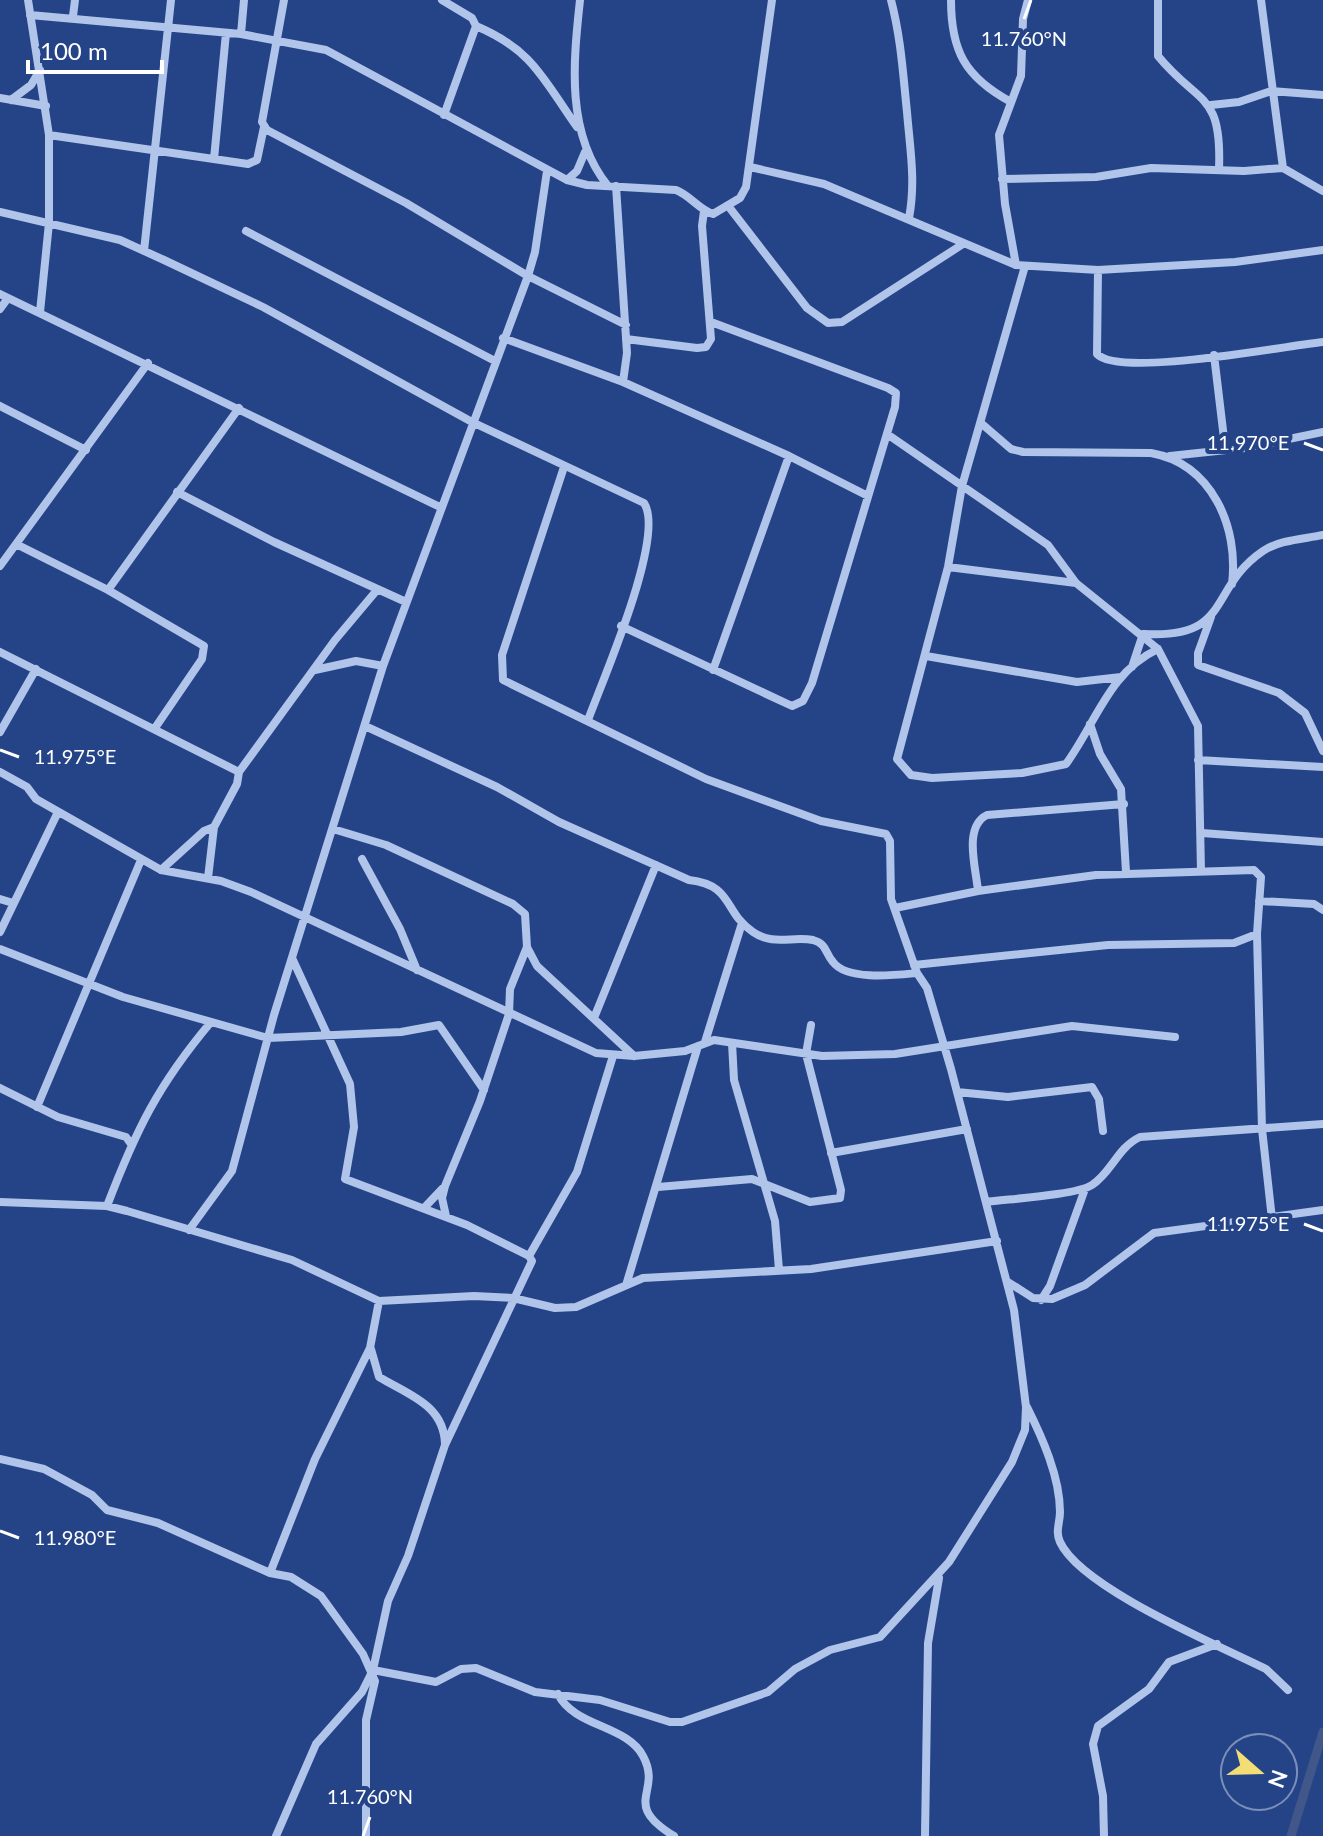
<svg xmlns="http://www.w3.org/2000/svg" width="1323" height="1836" viewBox="0 0 1323 1836" font-family="Lato,sans-serif">
  <style>
    .lines { fill: none; stroke-linecap: round; stroke-linejoin: round }
    .canal { stroke: #415789; stroke-width: 9 }
    .street { stroke: #b1c4e9; stroke-width: 8 }
    .ticks { fill: none; stroke: #fff; stroke-width: 3 }
    .ticks-label { font-size: 20px; text-anchor: middle; fill: #fff; stroke: #254488; stroke-width: 8; stroke-linejoin: round; paint-order: stroke }
  </style>
  <rect width="100%" height="100%" fill="#254488"/>
  <g class="lines">
    <!-- canal -->
    <path class="canal" d="M1291 1836 1323 1732"/>
    <!-- street -->
    <path class="street" d="M28 0 49 135V223L40 312
      M284 0 262 122 267 130 406 203 528 276 626 325
      M442 0 472 18 476 26 444 115
      M580 0C573 64 566 134 608 186
      M891 0C901 38 903 74 907 112 910 149 916 181 909 218
      M951 0C951 51 965 77 1011 102
      M1158 0V56C1199 106 1222 91 1219 169
      M1261 0 1283 168
      M30 15 241 34 326 50 567 180 587 185 676 190C691 196 698 209 713 214L740 198 746 187 772 0
      M73 16 75 0
      M476 26C533 50 543 79 577 127
      M241 34 244 0
      M0 98 46 106
      M11 100 31 85 40 70
      M1211 105 1239 102 1271 91 1323 95
      M49 135 248 164 257 160 264 127
      M214 159 226 33
      M750 167 824 184 1016 265 1098 270 1235 262 1323 250
      M1002 179 1096 177 1151 168 1244 171 1283 168 1323 191
      M567 180 577 171 585 152
      M729 207 807 308 828 323 842 322 963 244
      M0 212 120 240 164 260 263 307 472 422 644 503C666 536 603 679 588 720
      M246 231 495 361
      M144 251 171 0
      M1016 265 1005 204 999 135 1021 76 1023 19 1028 0
      M1025 266 962 486 948 567 897 759 911 775 932 778 1022 773 1066 764C1096 723 1109 672 1158 649
      M1098 270 1097 354C1119 378 1284 346 1323 342
      M0 294 440 507
      M0 309 8 298
      M503 338 623 382 627 353 616 186
      M626 339 697 348 706 347 711 339 702 226 704 211
      M1214 355 1225 447
      M623 382 789 456 868 496
      M0 406 86 450
      M982 424 1011 449 1023 452 1151 453C1212 464 1239 527 1232 584
      M887 434 1048 545 1076 583 1158 649 1198 726 1201 871
      M1170 456 1245 448 1323 432
      M177 492 274 542 406 602
      M16 544 108 590 204 646 202 659 155 728
      M0 566 148 363
      M948 567 1076 583
      M108 590 239 408
      M1211 617 1198 653V665L1279 693 1305 713 1323 751
      M621 626 792 706 803 701 812 683 895 407 896 393 888 388 711 322
      M1144 634C1233 639 1207 589 1263 551 1279 540 1304 539 1323 535
      M0 652 239 772 237 784 214 827 208 878
      M926 656 1077 682 1121 677
      M1132 667 1143 634
      M315 670 356 661 383 666
      M713 670 789 456
      M1090 724 1100 754 1121 789 1126 872
      M365 726 497 787 559 822 689 880C734 885 723 912 753 932 773 946 792 936 813 940 827 944 825 953 833 962 847 981 896 975 917 973
      M0 732 36 669
      M1198 760 1323 767
      M0 772 27 787 36 799 161 870 221 881 251 892 596 1053 634 1056 685 1051 714 1040 822 1056 895 1054 1072 1026 1175 1037
      M239 772 335 640 377 590
      M333 829 386 845 513 904 525 914 527 947 537 966 634 1056
      M1202 833 1323 842
      M362 859 400 929 417 970
      M161 870 204 831 214 827
      M978 891C976 868 963 827 987 815L1124 804
      M0 899 13 903
      M1259 901 1314 904 1323 910
      M895 908 978 891 1096 875 1254 870 1261 877 1257 934 1234 943 1108 945 914 965
      M0 932 58 812
      M1257 934 1262 1129 1272 1219
      M0 949 123 997 268 1038 401 1032 439 1025 484 1090
      M594 1018 656 865
      M705 1042 742 923
      M732 1043 734 1080 775 1221 779 1270
      M0 1088 58 1117 126 1137 131 1144
      M957 1092 1008 1097 1092 1087 1099 1099 1103 1131
      M37 1107 141 860
      M831 1153 967 1129
      M658 1187 752 1179 810 1202 840 1198 841 1190 806 1054 811 1025
      M0 1202 107 1206 127 1211 292 1260 379 1301 474 1296 513 1298 555 1308 576 1307 643 1278 811 1269 997 1241
      M986 1202C1008 1199 1077 1195 1092 1185 1112 1172 1117 1148 1140 1137L1323 1124
      M107 1206C136 1130 158 1085 211 1022
      M424 1208 442 1189
      M446 1216 442 1198 445 1186 480 1101 509 1014 510 989 527 947
      M189 1230 232 1171 274 1015 383 666 528 276 535 252 547 171
      M529 1256 577 1172 613 1056
      M627 1282 698 1046
      M1008 1282 1033 1298 1052 1299 1085 1285 1154 1233 1323 1210
      M1041 1300 1050 1286 1085 1189
      M371 1349 379 1377C409 1395 444 1405 445 1444
      M1027 1407C1042 1437 1060 1477 1060 1512 1060 1523 1055 1531 1060 1542 1081 1588 1218 1645 1266 1669L1288 1690
      M0 1459 44 1469 92 1495 107 1510 158 1523 270 1573 291 1577 321 1596 363 1654 375 1681 366 1720V1836
      M270 1573 315 1459 370 1348 379 1301
      M373 1670 436 1682 461 1669 476 1668 535 1692 600 1700 670 1722H682L768 1692 795 1669 830 1650 880 1637 949 1562 1012 1462 1025 1430 1026 1407 1014 1310 951 1069 927 988 917 973 891 899 890 841 886 834 821 821 706 779 503 680 502 655 564 467
      M558 1694C574 1727 627 1725 643 1756 663 1793 620 1803 674 1836
      M276 1836 316 1744 362 1692 373 1670 388 1601 408 1556 445 1445 532 1261 529 1256 467 1225 345 1179 354 1127 350 1084 292 958
      M925 1836 928 1643 939 1578
      M1104 1836 1103 1796 1093 1744 1098 1726 1149 1689 1169 1662 1217 1644"/>
  </g>
  <!-- ticks -->
  <path class="ticks" d="M1024 19 1031 0M1304 443 1323 450M0 750 19 757M1304 1224 1323 1231M0 1531 19 1538M363 1836 370 1817"/>
  <g class="ticks-label">
    <text x="1024" y="46">11.760°N</text>
    <text x="1248" y="450">11.970°E</text>
    <text x="75" y="764">11.975°E</text>
    <text x="1248" y="1231">11.975°E</text>
    <text x="75" y="1545">11.980°E</text>
    <text x="370" y="1804">11.760°N</text>
  </g>
  <!-- north arrow -->
  <g transform="translate(1259 1772) rotate(110)"><circle r="38" fill="#254488" stroke="#7c8fb8" stroke-width="2"/>
  <path d="M0-6L14 30L0 20L-14 30Z" fill="#f3de76"/>
  <text y="-12" font-size="22" font-weight="bold" text-anchor="middle" fill="#ffffff">N</text>
  </g>
  <!-- scale -->
  <path d="M28 60v12h134v-12" fill="none" stroke="#ffffff" stroke-width="4"/>
  <text x="40" y="60" font-size="24" fill="#ffffff" stroke="#254488" stroke-width="6" paint-order="stroke">100 m</text>
</svg>
